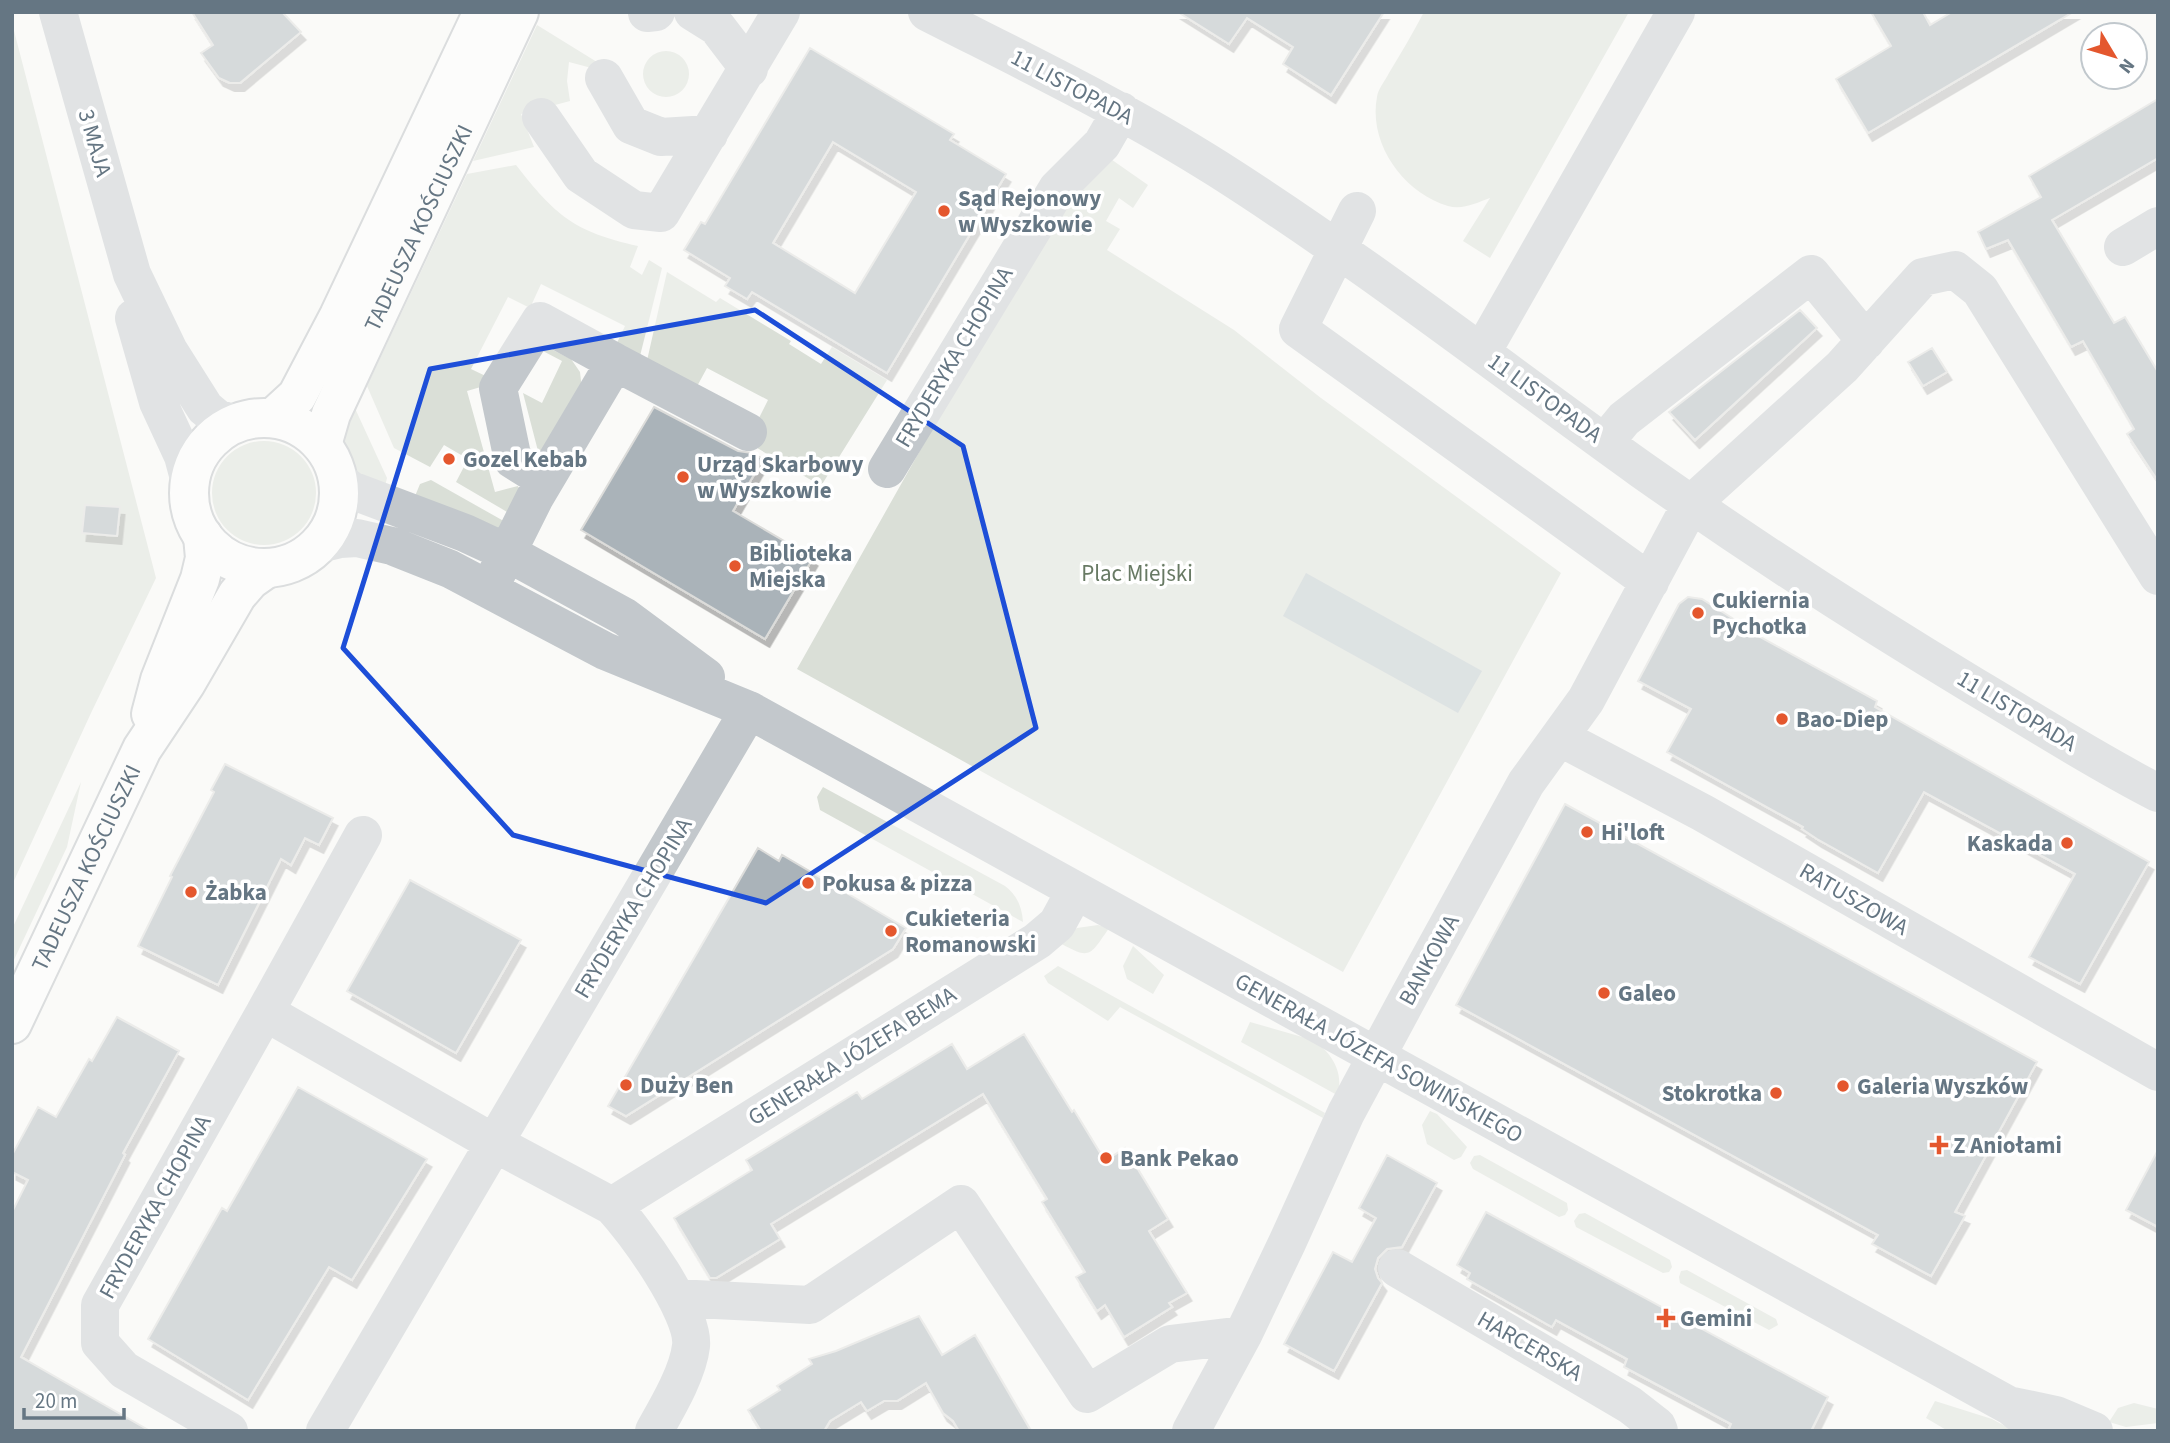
<svg xmlns="http://www.w3.org/2000/svg" width="2170" height="1443" viewBox="0 0 2170 1443" font-family="'Source Sans 3',sans-serif">
  <style>
    .green { fill: #dadfd7 }
    .water { fill: #bbc7cb }
    .building { fill: #aab3b9; stroke: #dcdcda; stroke-width: 2; fill-rule: evenodd; filter: url(#shadow) }
    .lines { fill: none; stroke-linecap: round; stroke-linejoin: round }
    .major-casing { stroke: #b5babe; stroke-width: 42 }
    .minor { stroke: #c3c8cc; stroke-width: 38 }
    .major { stroke: #fff; stroke-width: 38 }
    .marked { fill: none; stroke: #1d4ed8; stroke-width: 5; stroke-linejoin: round }
    .poi-dot { fill: #e4572e; stroke: #fff; stroke-width: 2.5 }
    .labels { text-anchor: middle; dominant-baseline: central; stroke-width: 7; stroke-linejoin: round; paint-order: stroke }
    .street-label { font-size: 23px; fill: #657683; stroke: #fff }
    .poi-label { font-size: 23px; font-weight: bold; fill: #657683; stroke: #fff; text-anchor: start }
    .park-label { font-size: 23px; fill: #687a64; stroke: #fff }
  </style>
  <defs>
    <filter id="shadow"><feDropShadow dx="4.5" dy="8" stdDeviation="0" flood-color="#0004"/></filter>
  </defs>
  <rect width="100%" height="100%" fill="#fafaf8"/>
  <!-- green -->
  <path class="green" d="M1424 12H1629L1490 258 1463 241 1490 198C1476 203 1463 210 1448 206 1404 193 1368 144 1377 97 1378 89 1385 81 1389 73 1401 53 1413 33 1424 12Z
    M12 23 156 578 91 713 12 885Z
    M537 25 618 75 569 62 567 81 570 101 521 114 534 147 473 161Z
    M643 74a23 23 0 1 1 46 0a23 23 0 1 1-46 0Z
    M1105 155 1148 185 1133 208 1119 198 1106 221 1120 229 1107 250 1234 330 1321 398 1561 573 1343 972 797 669 1025 264Z
    M516 165C555 215 574 232 638 246L630 267 642 275 649 260 662 268 639 360 615 347 625 326 541 284 530 308 508 297 471 369 494 380 491 384 467 391 495 492 518 486 521 502 514 516 456 482 468 459 444 445 430 467 394 448 367 386 467 174Z
    M667 272 716 302 720 298 791 341 789 344 821 364 832 347 887 380 821 486 747 442 768 400 707 368 695 390 646 365Z
    M543 345 571 359 580 372 582 390 544 454 538 451 523 393 542 403 562 361 541 350Z
    M353 404 387 478 384 490C375 484 364 479 356 472 337 456 347 424 353 404Z
    M212 493a52 52 0 1 1 104 0a52 52 0 1 1-104 0Z
    M431 480 509 524 504 533 413 501 420 484Z
    M81 782 67 847 12 964V929Z
    M823 787 1005 886C1017 895 1022 907 1023 922L820 810 817 797Z
    M1098 925 1109 928C1088 959 1090 959 1056 941L1077 928Z
    M1133 946 1164 975 1153 994 1127 979 1123 966Z
    M1058 966 1325 1113 1323 1118 1120 1007 1108 1021 1048 983 1044 976Z
    M1250 1022 1313 1040C1331 1052 1345 1073 1337 1095L1241 1042Z
    M1430 1111 1437 1114 1467 1147 1461 1157 1454 1160 1427 1144 1422 1125Z
    M1480 1155 1567 1203 1568 1210 1565 1215 1559 1217 1473 1169 1470 1163 1474 1156Z
    M1585 1213 1670 1260 1672 1267 1669 1272 1663 1273 1576 1227 1574 1221 1579 1214Z
    M1687 1270 1776 1319 1778 1325 1769 1330 1680 1283 1679 1277 1681 1271Z
    M1935 1401 1992 1419 2014 1431H1948L1926 1418Z
    M2134 1403 2158 1409V1423L2126 1427 2109 1422 2118 1408Z"/>
  <!-- water -->
  <path class="water" d="M1306 573 1482 671 1458 713 1283 616Z"/>
  <!-- building -->
  <path class="building" d="M192 12H282L301 32 240 83H230L219 78 201 53 213 45Z
    M1178 12H1384L1331 95 1283 64 1293 47 1247 18 1229 44Z
    M1871 12H1923L1930 25 1952 12H2073L1868 133 1836 79 1891 46Z
    M810 48 954 134 950 140 1006 174 887 373 752 292 747 299 725 286 730 278 684 250 701 222 705 224ZM833 142 916 192 855 293 773 243Z
    M2158 99V158L2052 220 2114 323 2125 317 2158 372V481L2127 434 2134 429 2083 341 2071 347 2008 240 1986 249 1978 232 2041 197 2029 176Z
    M1800 310 1817 328 1695 440 1669 412Z
    M1932 348 1947 372 1923 386 1908 362Z
    M654 407 738 451 752 453 763 459 733 511 813 558 765 639 581 530Z
    M85 505 120 507 117 536 82 533Z
    M1688 597 1702 599 1743 625 1742 627 1877 701 1875 707 2149 862 2080 984 2029 957 2075 874 1924 792 1878 873 1817 839 1802 829 1803 827 1667 752 1691 709 1638 681 1679 604Z
    M225 764 333 818 319 845 305 838 291 865 281 859 218 985 138 946 172 877 170 876 214 792 211 790Z
    M1565 804 2037 1062 1955 1212 1965 1216 1931 1276 1872 1244 1878 1235 1456 1005Z
    M758 848 779 861 782 855 906 928 893 949 626 1116 608 1106Z
    M410 880 521 940 456 1053 347 991Z
    M117 1017 179 1051 123 1153 125 1155 21 1357 150 1431H12V1212L28 1180 12 1172V1155L38 1107 56 1117 89 1059 92 1061Z
    M1024 1034 1072 1112 1074 1110 1105 1161 1125 1148 1168 1219 1149 1231 1187 1293 1169 1303 1172 1307 1124 1337 1105 1305 1097 1311 1076 1277 1085 1272 1042 1202 1047 1199 983 1094 771 1224 780 1239 716 1278H710L674 1218 752 1170 746 1160 857 1092 862 1099 952 1044 967 1069Z
    M298 1087 427 1159 352 1280 329 1267 248 1400 148 1339 222 1208 227 1211Z
    M2158 1150V1227L2126 1210Z
    M1387 1155 1437 1183 1402 1247 1387 1249 1378 1258 1375 1269 1378 1278 1382 1283 1334 1371 1284 1344 1333 1252 1352 1262 1376 1218 1359 1208Z
    M1486 1212 1828 1397 1811 1431H1728L1731 1424 1624 1367 1627 1359 1556 1320 1552 1327 1467 1279 1470 1273 1457 1265Z
    M919 1316 942 1355 975 1335 1031 1431H959L953 1421 943 1413 926 1383 897 1401H884L867 1411 861 1402 830 1421 824 1431H761L748 1410 780 1390 777 1386 812 1364 809 1359 836 1351Z"/>
  <g class="lines">
    <!-- major casing -->
    <g class="major-casing">
      <g id="major">
        <path d="M273 418 297 396 339 316 483 12"/>
        <circle cx="264" cy="493" r="75"/>
        <path id="s1" d="M322 445 331 414 519 12"/>
        <path d="M151 714 160 680 200 579 205 558 203 536"/>
        <path id="s2" d="M12 1024 142 749 186 683 237 595 250 580 267 568"/>
      </g>
    </g>
    <!-- minor -->
    <path class="minor" d="M58 12 132 274 169 351 205 408 217 418 234 424
      M693 12 717 27 749 69
      M927 12C1025 62 1125 110 1218 169 1364 262 1501 369 1642 470 1750 546 1861 618 1974 686 2035 722 2095 761 2158 793
      M647 13 656 12
      M604 78 631 125 661 137 709 134
      M541 117 581 175 634 210 661 213 781 12
      M1357 211 1298 329 1650 582
      M2123 247 2158 226
      M134 318 158 402 183 456 190 482
      M1482 352 1676 12
      M615 362 748 432
      M1605 442 1624 419 1811 274 1866 341
      M887 469 1057 189 1102 144 1121 111
      M338 480 351 490 465 533 506 552 625 617 706 677
      M319 544 340 539 357 538 392 546 450 569 605 651 749 710 2010 1406 2041 1431
      M489 589 535 497 615 362 540 321 498 388 513 460 545 480
      M1561 738 1703 813 2158 1072
      M265 1012 363 835
      M612 1206 1037 941 1057 924 1075 891
      M1397 1268 1630 1405 1657 1426 1659 1431
      M676 1298 810 1305 961 1204 1087 1394 1170 1344 1243 1335
      M2013 1406 2056 1415 2094 1431
      M229 1431 124 1370 100 1343V1305L265 1012 494 1143 612 1206C635 1230 695 1313 691 1346 688 1373 667 1408 654 1431
      M325 1431 749 710
      M1191 1431 1243 1335 1287 1243 1346 1113 1409 996 1526 783 1586 700 1691 504 1842 367 1923 277 1955 270 1980 290 2158 576"/>
    <!-- major -->
    <use href="#major" class="major"/>
  </g>
  <!-- marked area -->
  <path d="M0 0H2170V1443H0ZM755 310 963 446 1036 728 766 903 513 835 343 648 430 369Z" fill="#fafaf8" fill-opacity=".55" fill-rule="evenodd"/>
  <path class="marked" d="M755 310 963 446 1036 728 766 903 513 835 343 648 430 369Z"/>
  <!-- markers -->
  <g class="poi-dot">
    <circle cx="944" cy="211" r="7"/>
    <circle cx="449" cy="459" r="7"/>
    <circle cx="683" cy="477" r="7"/>
    <circle cx="735" cy="566" r="7"/>
    <circle cx="1698" cy="613" r="7"/>
    <circle cx="1782" cy="719" r="7"/>
    <circle cx="1587" cy="832" r="7"/>
    <circle cx="2067" cy="843" r="7"/>
    <circle cx="808" cy="883" r="7"/>
    <circle cx="191" cy="892" r="7"/>
    <circle cx="891" cy="931" r="7"/>
    <circle cx="1604" cy="993" r="7"/>
    <circle cx="626" cy="1085" r="7"/>
    <circle cx="1843" cy="1086" r="7"/>
    <circle cx="1776" cy="1093" r="7"/>
    <path d="M1935.5 1134.5h7v7h7v7h-7v7h-7v-7h-7v-7h7z"/>
    <circle cx="1106" cy="1158" r="7"/>
    <path d="M1662.5 1307.5h7v7h7v7h-7v7h-7v-7h-7v-7h7z"/>
  </g>
  <g class="labels">
    <!-- street labels -->
    <g class="street-label">
      <text transform="translate(1072 87) rotate(28)">11 LISTOPADA</text>
      <text transform="translate(95 143) rotate(74)">3 MAJA</text>
      <text stroke="none"><textPath href="#s1" startOffset="238">TADEUSZA KOŚCIUSZKI</textPath></text>
      <text transform="translate(954 357) rotate(-59)">FRYDERYKA CHOPINA</text>
      <text transform="translate(1545 398) rotate(36)">11 LISTOPADA</text>
      <text transform="translate(2017 711) rotate(31)">11 LISTOPADA</text>
      <text stroke="none"><textPath href="#s2" startOffset="173">TADEUSZA KOŚCIUSZKI</textPath></text>
      <text transform="translate(1854 899) rotate(30)">RATUSZOWA</text>
      <text transform="translate(633 908) rotate(-59)">FRYDERYKA CHOPINA</text>
      <text transform="translate(1429 960) rotate(-61)">BANKOWA</text>
      <text transform="translate(852 1056) rotate(-32)">GENERAŁA JÓZEFA BEMA</text>
      <text transform="translate(1379 1058) rotate(29)">GENERAŁA JÓZEFA SOWIŃSKIEGO</text>
      <text transform="translate(155 1207) rotate(-61)">FRYDERYKA CHOPINA</text>
      <text transform="translate(1530 1346) rotate(30)">HARCERSKA</text>
    </g>
    <!-- poi labels -->
    <g class="poi-label">
      <text x="958" y="198">Sąd Rejonowy<tspan x="958" dy="26">w Wyszkowie</tspan></text>
      <text x="463" y="459">Gozel Kebab</text>
      <text x="697" y="464">Urząd Skarbowy<tspan x="697" dy="26">w Wyszkowie</tspan></text>
      <text x="749" y="553">Biblioteka<tspan x="749" dy="26">Miejska</tspan></text>
      <text x="1712" y="600">Cukiernia<tspan x="1712" dy="26">Pychotka</tspan></text>
      <text x="1796" y="719">Bao-Diep</text>
      <text x="1601" y="832">Hi'loft</text>
      <text x="2053" y="843" text-anchor="end">Kaskada</text>
      <text x="822" y="883">Pokusa &amp; pizza</text>
      <text x="205" y="892">Żabka</text>
      <text x="905" y="918">Cukieteria<tspan x="905" dy="26">Romanowski</tspan></text>
      <text x="1618" y="993">Galeo</text>
      <text x="640" y="1085">Duży Ben</text>
      <text x="1857" y="1086">Galeria Wyszków</text>
      <text x="1762" y="1093" text-anchor="end">Stokrotka</text>
      <text x="1953" y="1145">Z Aniołami</text>
      <text x="1120" y="1158">Bank Pekao</text>
      <text x="1680" y="1318">Gemini</text>
    </g>
    <!-- park labels -->
    <g class="park-label">
      <text x="1137" y="573">Plac Miejski</text>
    </g>
  </g>
  <!-- border -->
  <rect width="2170" height="1443" fill="none" stroke="#657683" stroke-width="28"/>
  <!-- north arrow -->
  <g transform="translate(2114 56) rotate(128)"><circle r="33" fill="#ffffff" stroke="#c1c8cd" stroke-width="2"/>
  <path d="M0-5L12 26L0 18L-12 26Z" fill="#e4572e"/>
  <text y="-10" font-size="19" font-weight="bold" text-anchor="middle" fill="#657683">N</text>
  </g>
  <!-- scale -->
  <path d="M24 1408v10h100v-10" fill="none" stroke="#657683" stroke-width="3.5"/>
  <text x="35" y="1408" font-size="21" fill="#657683" stroke="#ffffff" stroke-width="5" paint-order="stroke">20 m</text>
</svg>
